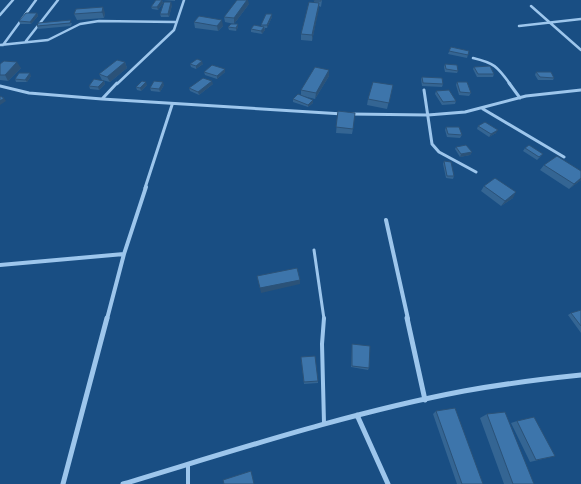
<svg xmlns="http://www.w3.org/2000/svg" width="581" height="484" viewBox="0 0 581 484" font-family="Arial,sans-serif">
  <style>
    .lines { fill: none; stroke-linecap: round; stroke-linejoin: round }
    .service-far1 { stroke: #9dc6ec; stroke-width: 3 }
    .service { stroke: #9dc6ec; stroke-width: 4 }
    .minor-far3 { stroke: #9dc6ec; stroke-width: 2.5 }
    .minor-far2 { stroke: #9dc6ec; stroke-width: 3 }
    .minor-far1 { stroke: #9dc6ec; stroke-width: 4 }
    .minor { stroke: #9dc6ec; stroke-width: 5 }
    .wall { fill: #346593 }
    .shaded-wall { fill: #2b5278 }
    .building { fill: #3d75ab; stroke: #2b5278 }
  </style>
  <rect width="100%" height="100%" fill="#194e83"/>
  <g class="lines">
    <!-- service-far1 -->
    <path class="service-far1" d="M314 250 324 319"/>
    <!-- service -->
    <path class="service" d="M324 318 322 344 324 423
      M188 465V484"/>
    <!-- minor-far3 -->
    <path class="minor-far3" d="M531 6 581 50
      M0 15 13 0
      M519 26 581 19
      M26 41 58 0
      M0 45 48 40 80 24 99 21 175 22
      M3 45 36 0
      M473 58C494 63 497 66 510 84
      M117 84 174 30 184 0"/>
    <!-- minor-far2 -->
    <path class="minor-far2" d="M509 83 520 98
      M0 86 29 93 102 99 343 114
      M424 90 432 144 439 152 476 172
      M102 99 117 83
      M483 109 564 157
      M350 114 428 115 465 112 526 96 581 90
      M145 188 172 105"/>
    <!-- minor-far1 -->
    <path class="minor-far1" d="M386 220 408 319
      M0 265 124 254
      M107 319 124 254 146 187"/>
    <!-- minor -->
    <path class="minor" d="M407 318 425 400
      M357 415 388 484
      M63 484 107 318
      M123 484C236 450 348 413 464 391 503 384 542 379 581 375"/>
  </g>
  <!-- wall -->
  <path class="wall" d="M149 0H175V1L162 0 163 3 158 10 152 9 151 7 156 0Z
    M314 0H322L321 7 319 6 312 41 301 40V34L314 3Z
    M249 4 234 24 225 22 224 17Z
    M172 5 169 17H161L160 14Z
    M76 9 105 13 104 18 77 20 74 14Z
    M37 13 38 16 31 24H20L19 21Z
    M272 14V17L267 28H265V30L262 34 251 32V29L261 27V25Z
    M194 22 223 26 218 31 195 28Z
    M72 23 71 26 38 29 37 26Z
    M228 27H238L236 31 229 30Z
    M451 47 469 51 467 58 448 54Z
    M125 62 127 68 110 82 102 80 99 74Z
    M0 64 21 68 8 81 0 80Z
    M190 64H203L196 69 191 67Z
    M445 64 458 71 457 73 445 72 444 67Z
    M474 67 494 74 493 77H477L473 69Z
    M329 70V76L315 99 303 96 313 100V103L308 107 293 102V99L301 95V90Z
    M204 72H225L217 79 205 75Z
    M536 72 554 78 553 80H538L535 75Z
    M31 76 27 82H16L15 79Z
    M422 77 443 84 442 87 422 86 421 79Z
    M104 81 105 84 99 90 90 89 89 86Z
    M457 82 471 93 469 96 459 95 456 85Z
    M213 84 199 95 190 91 189 88Z
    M147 85 141 91 137 90 136 87Z
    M164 85 160 92 151 91 150 88Z
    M393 85 387 109 367 105 368 99Z
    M436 91 456 101 455 104 442 105 435 94Z
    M338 111 353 129 352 134 336 133Z
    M478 126 496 133 489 137 477 129Z
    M446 127 462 135 460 138 447 137 445 130Z
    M456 147 472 152 470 155 460 157 455 149Z
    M525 148 541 156 537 160 523 151Z
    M444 161 454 176 453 179 446 178 443 164Z
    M544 165 581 180 569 189 540 170Z
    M484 186 513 198 501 206 481 191Z
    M581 310V333L568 315 571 313Z
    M352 344 369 368 368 370 351 367 352 346Z
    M301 357 318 381V383L304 384Z
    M436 411 483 484H457L433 414Z
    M487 414 534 484H504L480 418Z
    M517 421 555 456 530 462 511 423Z"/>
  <!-- shaded-wall -->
  <path class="shaded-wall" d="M162 0 163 3 158 10 157 7Z
    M247 0H248L249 4 234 24V18Z
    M171 2 172 5 169 17 168 14Z
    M319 3V9L312 41V35Z
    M103 7 105 13 104 18 102 12Z
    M37 13 38 16 31 24 30 22Z
    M272 14V17L267 28V25Z
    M222 20 223 26 218 31 217 26Z
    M238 24V27L236 31V28Z
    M264 27 265 30 262 34 261 31Z
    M202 61 203 64 196 69V66Z
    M17 62 21 68 8 81 5 75Z
    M125 62 127 68 110 82 107 77Z
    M225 69V72L217 79V76Z
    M329 70V76L315 99 316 93Z
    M30 73 31 76 27 82 25 80Z
    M104 81 105 84 99 90 98 87Z
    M212 81 213 84 199 95 198 92Z
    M146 82 147 85 141 91 140 88Z
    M163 82 164 85 160 92 159 89Z
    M4 98 6 101 0 105V101Z
    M313 100V103L308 107V105Z
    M498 130 496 133 489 137 491 134Z
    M472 152 470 155 460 157 461 154Z
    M581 178V180L569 189 574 184Z
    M516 192 513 198 501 206 505 201Z
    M300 280V284L261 293 260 288Z"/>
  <!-- building -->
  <path class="building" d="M156 0H162L157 7H151Z
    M237 0H247L234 18 224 17Z
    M314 0H321V1H314Z
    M164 2H171L168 14H160Z
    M309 2 319 3 312 35 301 34Z
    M103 7 102 12 74 14 76 9Z
    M26 13H37L30 22 19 21Z
    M266 14H272L267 25H261Z
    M199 16 222 20 217 26 194 22Z
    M71 20 70 23 37 26 38 23Z
    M231 24H238L236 28 228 27Z
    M254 25 264 27 261 31 251 29Z
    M451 47 469 51 468 55 449 51Z
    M197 59 202 61 196 66 190 64Z
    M117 60 125 62 107 77 99 74Z
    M4 61 17 62 5 75H0V64Z
    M445 64 457 65 458 71 446 69Z
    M212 65 225 69 217 76 204 72Z
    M490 66 494 74H478L474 67Z
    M315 67 329 70 316 93 301 90Z
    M536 72H551L554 78 540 77Z
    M19 73H30L25 80 15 79Z
    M422 77 442 78 443 84 423 83Z
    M203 78 212 81 198 92 189 88Z
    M94 79 104 81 98 87 89 86Z
    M142 81 146 82 140 88 136 87Z
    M154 81 163 82 159 89 150 88Z
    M373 82 393 85 389 103 368 99Z
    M457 82H467L471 93 460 92Z
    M449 90 456 101 443 102 436 91Z
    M298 94 313 100 308 105 293 99Z
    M0 96 4 98 0 101Z
    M338 111 355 113 353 129 336 127Z
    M485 122 498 130 491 134 478 126Z
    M446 127H459L462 135 448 134Z
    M466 145 472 152 461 154 456 147Z
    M529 145 543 154 539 157 525 148Z
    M557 156 581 171V178L574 184 544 165Z
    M444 161 451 162 454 176H447Z
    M495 178 516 192 505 201 484 186Z
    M297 268 300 280 260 288 257 276Z
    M581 310V326L571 313Z
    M352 344 370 346 369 368 352 366Z
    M315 356 318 381 304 382 301 357Z
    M455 408 483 484H462L436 411Z
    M505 412 534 484H513L487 414Z
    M534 417 555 456 536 460 517 421Z
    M251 471 254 484H224L223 480Z"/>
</svg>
